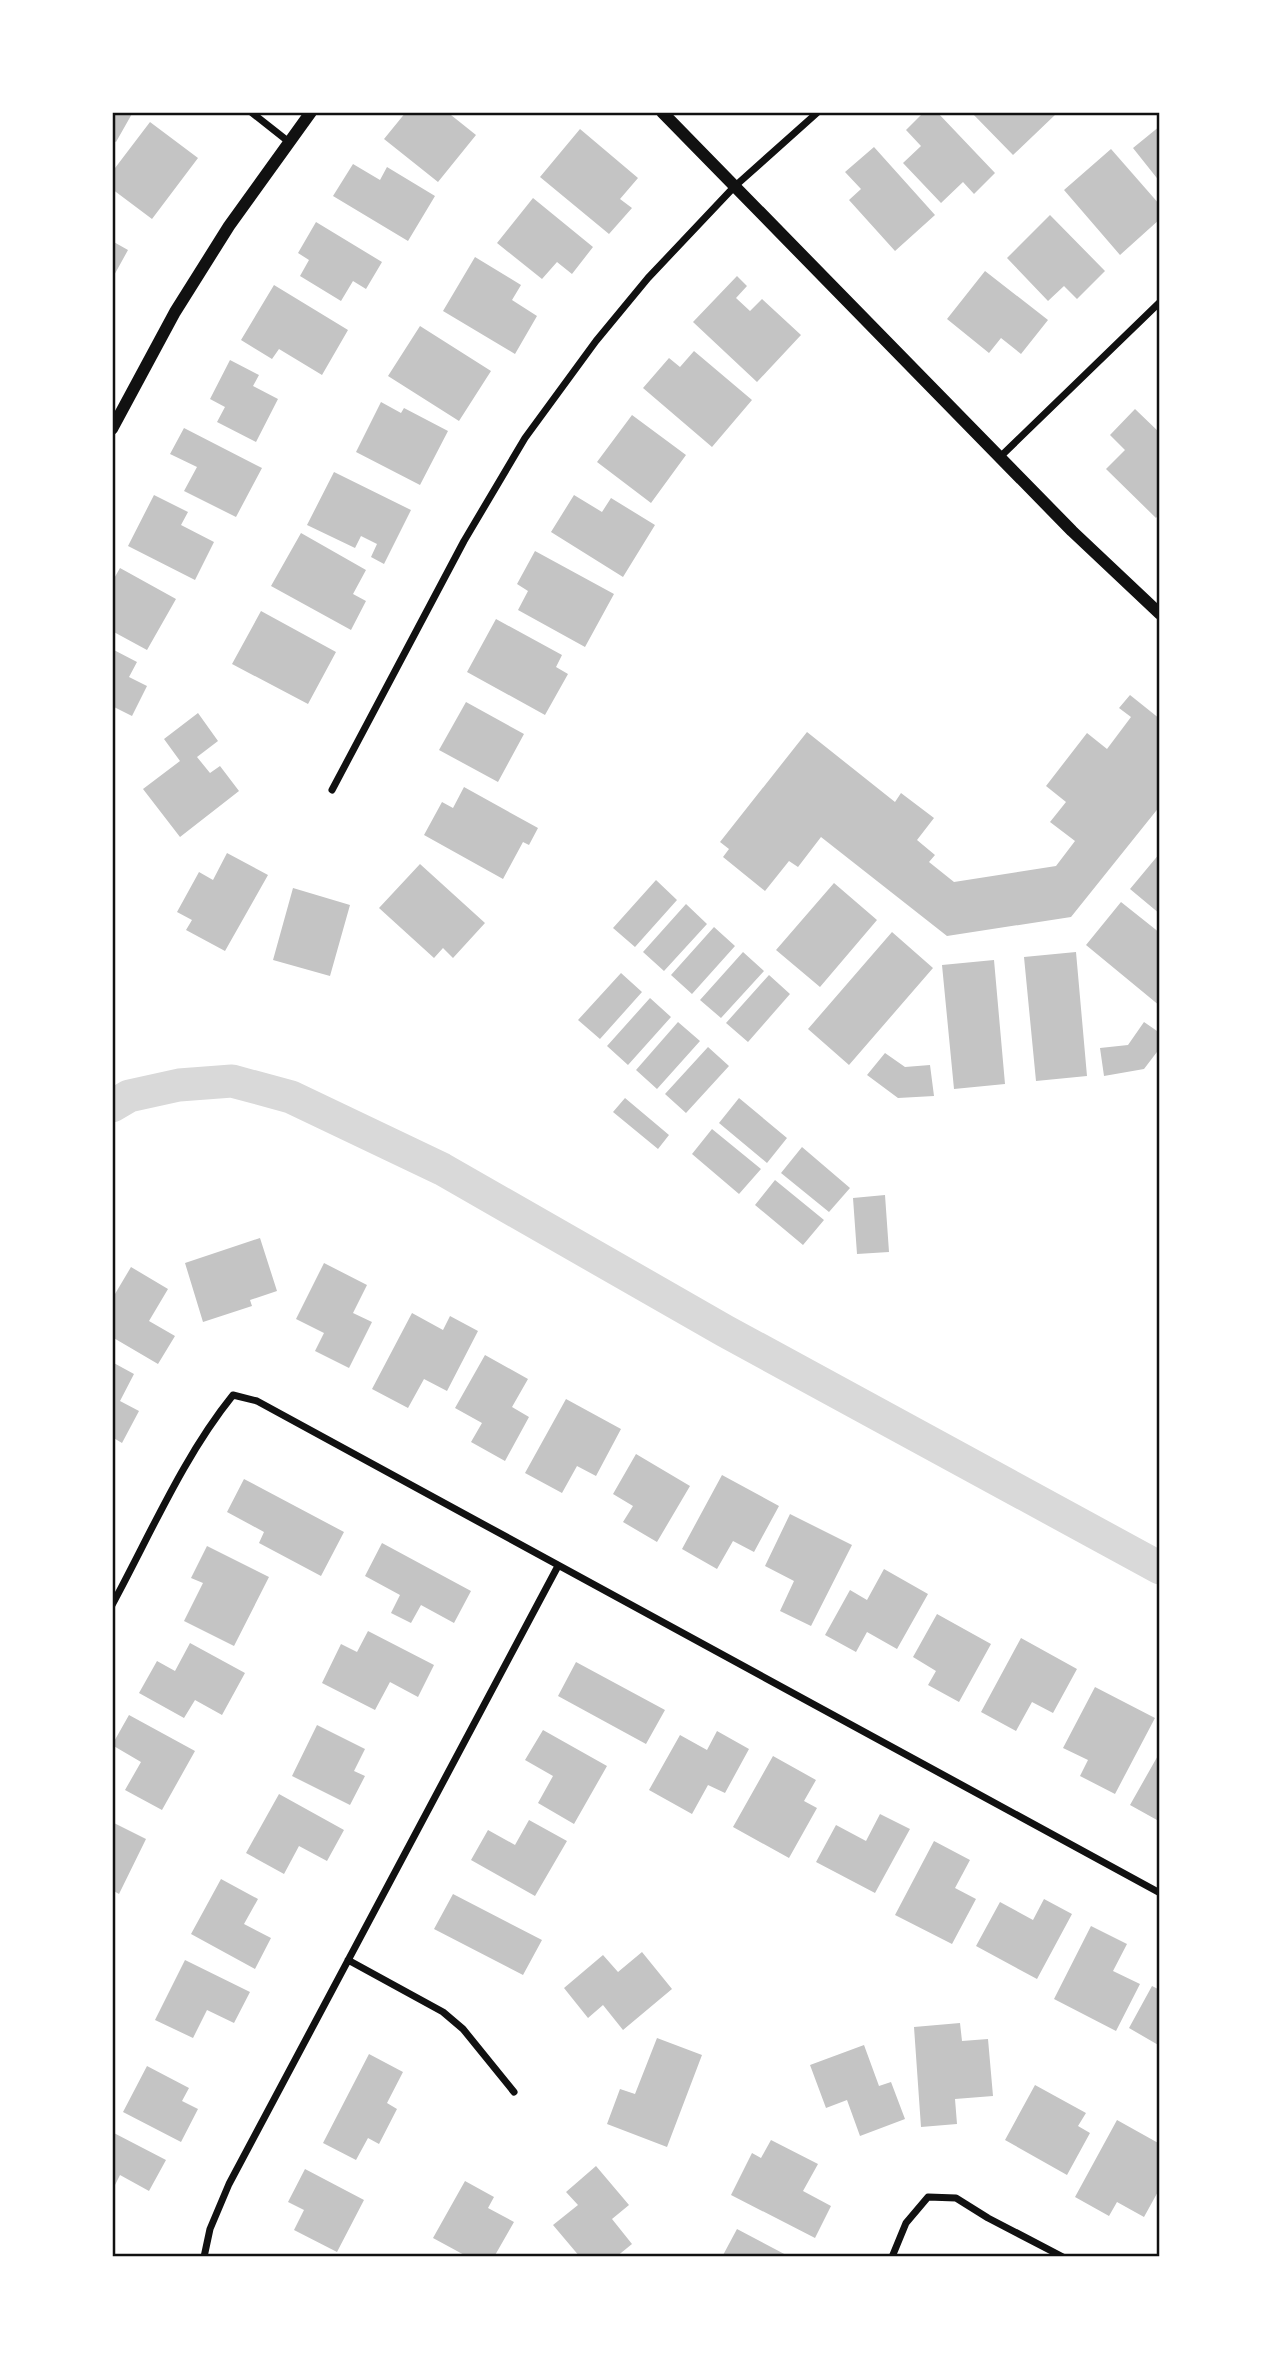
<svg xmlns="http://www.w3.org/2000/svg" width="1272" height="2369" viewBox="0 0 1272 2369" font-family="Commissioner,sans-serif">
  <style>
    .lines { fill: none; stroke-linecap: round; stroke-linejoin: round }
    .canal { stroke: #d9d9d9; stroke-width: 33 }
    .building { fill: #c4c4c4 }
    .minor { stroke: #111; stroke-width: 7 }
    .tertiary { stroke: #111; stroke-width: 12 }
    .neatline { fill: none; stroke: #111; stroke-width: 2.5 }
  </style>
  <rect width="100%" height="100%" fill="#fff"/>
  <g class="lines">
    <!-- canal -->
    <path class="canal" d="M112 1106 129 1096 179 1085 232 1081 291 1097 442 1169 725 1331 1160 1568"/>
  </g>
  <!-- building -->
  <path class="building" d="M112 112H133L116 142 112 140Z
    M406 112H453L451 115 476 135 438 182 384 139Z
    M924 112H937L995 173 974 194 963 182 941 203 903 163 921 146 906 130Z
    M971 112H1054L1056 114 1013 155Z
    M150 122 198 158 152 219 112 189V172Z
    M1160 126V182L1133 148Z
    M580 129 638 178 620 199 632 208 609 234 540 177Z
    M874 147 935 215 895 251 849 200 861 189 845 172Z
    M1111 149 1160 205V219L1120 255 1064 190Z
    M353 164 380 180 387 167 435 196 408 241 333 196Z
    M533 198 593 247 572 274 557 262 542 279 497 243Z
    M1050 215 1105 271 1077 299 1064 286 1048 301 1007 258Z
    M316 222 382 262 366 289 353 281 341 301 300 276 309 260 298 253Z
    M112 241 128 250 112 279Z
    M475 257 521 285 512 300 537 316 515 354 443 311Z
    M985 271 1048 320 1021 354 1001 338 989 353 947 319Z
    M737 276 747 286 736 298 750 311 762 299 801 335 757 382 693 322Z
    M274 285 348 330 322 375 279 349 272 359 241 340Z
    M420 326 491 371 459 421 388 376Z
    M694 351 752 400 712 447 643 388 669 358 680 367Z
    M230 360 259 375 253 386 278 399 256 442 217 422 225 407 210 399Z
    M381 402 401 413 404 408 448 431 420 485 356 452Z
    M1135 409 1160 433V513L1156 518 1106 469 1125 450 1110 435Z
    M632 415 686 455 651 503 597 462Z
    M184 428 262 468 236 517 184 491 197 467 170 454Z
    M334 472 411 510 384 564 371 557 377 544 361 536 355 548 307 525Z
    M154 495 188 512 181 525 214 542 195 580 128 546Z
    M574 495 602 512 611 498 655 525 623 577 551 532Z
    M301 533 366 570 353 594 366 601 351 630 271 586Z
    M535 551 614 594 585 647 518 610 528 591 517 584Z
    M120 568 176 599 147 650 112 631V582Z
    M261 611 336 652 308 704 232 664Z
    M496 619 562 655 556 667 568 674 545 715 467 672Z
    M112 649 137 662 129 677 147 686 132 716 112 706Z
    M1130 695 1160 719V806L1071 917 947 936 821 837 798 867 789 861 765 891 723 857 729 849 720 842 807 732 895 802 901 793 934 818 917 840 935 855 929 862 954 882 1056 866 1075 841 1050 822 1066 802 1046 786 1087 733 1107 749 1131 717 1119 708Z
    M466 702 524 734 498 782 439 750Z
    M198 713 218 741 197 757 210 773 220 766 239 791 180 837 143 789 180 761 164 739Z
    M464 787 538 828 529 845 523 842 503 879 424 835 442 802 453 808Z
    M227 853 268 875 225 951 186 930 192 920 177 912 199 872 213 880Z
    M1160 853V914L1130 889Z
    M420 864 485 923 453 958 443 948 434 958 379 908Z
    M656 880 677 900 635 947 613 928Z
    M834 883 877 920 820 987 776 950Z
    M293 888 350 905 330 976 273 960Z
    M1121 902 1160 933V1006L1086 945Z
    M686 904 707 924 664 971 643 952Z
    M714 927 735 946 692 994 671 975Z
    M892 932 933 968 849 1065 808 1029Z
    M743 952 764 971 721 1018 700 1000Z
    M1076 952 1087 1076 1036 1081 1024 957Z
    M994 960 1005 1084 954 1089 942 965Z
    M621 973 642 992 600 1039 578 1020Z
    M769 975 790 994 748 1042 726 1023Z
    M650 998 671 1017 628 1065 607 1046Z
    M678 1022 700 1041 657 1089 636 1070Z
    M1144 1022 1160 1033V1048L1144 1069 1104 1076 1100 1048 1128 1045Z
    M708 1047 729 1066 686 1113 665 1094Z
    M885 1053 905 1067 930 1065 934 1096 898 1098 867 1075Z
    M625 1098 669 1135 658 1149 613 1112Z
    M739 1098 787 1138 767 1163 719 1123Z
    M712 1129 761 1169 739 1194 692 1154Z
    M802 1147 850 1188 829 1212 781 1173Z
    M775 1180 824 1220 803 1245 755 1205Z
    M885 1195 889 1252 857 1254 853 1198Z
    M260 1238 277 1291 250 1300 252 1306 203 1322 185 1263Z
    M324 1263 367 1285 353 1313 372 1322 349 1368 315 1351 324 1333 296 1319Z
    M131 1267 168 1289 149 1321 175 1336 158 1364 112 1337V1299Z
    M412 1313 443 1330 450 1316 478 1331 447 1391 424 1379 408 1408 372 1389Z
    M485 1355 528 1379 512 1407 529 1417 505 1461 471 1442 482 1423 455 1408Z
    M112 1362 134 1374 120 1401 139 1411 122 1443 112 1437Z
    M566 1399 621 1429 596 1476 577 1466 562 1493 525 1473Z
    M636 1454 690 1486 657 1542 623 1522 633 1506 613 1494Z
    M722 1475 779 1506 754 1552 733 1541 717 1569 682 1549Z
    M244 1479 344 1532 321 1576 259 1543 264 1532 227 1512Z
    M790 1514 852 1545 811 1626 780 1611 794 1581 765 1566Z
    M382 1543 471 1591 454 1623 421 1605 411 1623 391 1613 400 1595 365 1576Z
    M207 1546 269 1577 234 1646 184 1621 203 1583 191 1578Z
    M884 1569 928 1594 897 1649 867 1632 856 1652 825 1635 850 1590 867 1600Z
    M937 1614 991 1644 959 1702 928 1685 936 1671 913 1657Z
    M368 1631 434 1665 418 1697 390 1682 375 1710 322 1683 341 1644 357 1652Z
    M1021 1638 1077 1669 1053 1713 1032 1702 1016 1731 981 1712Z
    M190 1643 245 1673 222 1715 195 1700 184 1718 139 1693 157 1661 175 1671Z
    M576 1662 665 1710 646 1744 558 1696Z
    M1095 1687 1155 1718 1115 1794 1080 1776 1088 1760 1063 1748Z
    M129 1715 195 1751 162 1810 125 1790 141 1762 112 1745Z
    M317 1725 365 1749 354 1771 365 1776 350 1805 292 1776Z
    M543 1730 607 1766 574 1824 538 1803 553 1776 525 1760Z
    M717 1731 749 1749 725 1793 708 1785 692 1814 649 1790 680 1735 707 1750Z
    M1160 1752V1815L1157 1820 1130 1805Z
    M773 1756 816 1780 804 1801 817 1808 789 1858 733 1827Z
    M279 1794 344 1830 327 1861 299 1846 284 1874 246 1853Z
    M880 1814 910 1829 875 1893 816 1862 836 1825 866 1841Z
    M529 1820 567 1841 535 1896 471 1860 488 1830 515 1845Z
    M112 1822 146 1839 119 1894 112 1890Z
    M934 1841 970 1860 955 1888 976 1899 952 1944 895 1915Z
    M221 1879 258 1899 244 1924 271 1938 255 1969 191 1934Z
    M453 1894 542 1940 523 1975 434 1929Z
    M1044 1899 1072 1914 1037 1979 976 1946 1000 1902 1033 1920Z
    M1091 1926 1127 1944 1113 1971 1140 1984 1116 2031 1054 1999Z
    M642 1952 672 1989 623 2030 603 2005 588 2018 564 1988 603 1955 618 1972Z
    M185 1960 250 1992 234 2023 207 2010 193 2038 155 2020Z
    M1152 1986 1160 1990V2046L1129 2028Z
    M960 2023 962 2041 988 2039 993 2096 955 2099 957 2124 921 2127 914 2027Z
    M657 2038 702 2055 667 2147 607 2124 620 2089 635 2094Z
    M864 2045 879 2086 891 2082 905 2119 860 2136 847 2100 826 2108 810 2065Z
    M369 2054 403 2072 387 2103 397 2109 379 2144 368 2138 356 2160 323 2143Z
    M147 2066 189 2088 182 2101 198 2109 181 2142 123 2112Z
    M1035 2085 1086 2113 1078 2126 1090 2133 1067 2175 1005 2140Z
    M1117 2120 1160 2144V2188L1144 2217 1117 2202 1109 2216 1075 2197Z
    M112 2132 166 2160 149 2191 120 2175 112 2191Z
    M771 2140 818 2164 803 2191 831 2206 815 2238 731 2195 752 2153 761 2158Z
    M596 2166 629 2205 612 2219 632 2244 616 2257H580L553 2225 578 2205 566 2192Z
    M305 2169 364 2200 337 2252 294 2230 304 2210 288 2202Z
    M465 2181 494 2197 488 2208 514 2222 494 2257H468L433 2238Z
    M737 2229 790 2257H722Z"/>
  <g class="lines">
    <!-- minor -->
    <path class="minor" d="M251 112 289 142
      M1000 457 1160 302
      M332 790 464 541 525 438 596 341 648 278 734 187 818 112
      M112 1605C150 1535 183 1457 233 1395L257 1401 1160 1893
      M348 1960 443 2012 463 2029 514 2092
      M204 2257 210 2229 229 2184 558 1566
      M892 2257 906 2223 928 2197 956 2198 988 2218 1063 2257"/>
    <!-- tertiary -->
    <path class="tertiary" d="M662 112 1072 531 1160 614
      M112 429 175 312 229 226 311 112"/>
  </g>
  <!-- border -->
  <rect width="1272" height="2369" fill="none" stroke="#ffffff" stroke-width="228"/>
  <rect x="114" y="114" width="1044" height="2141" class="neatline"/>
</svg>
